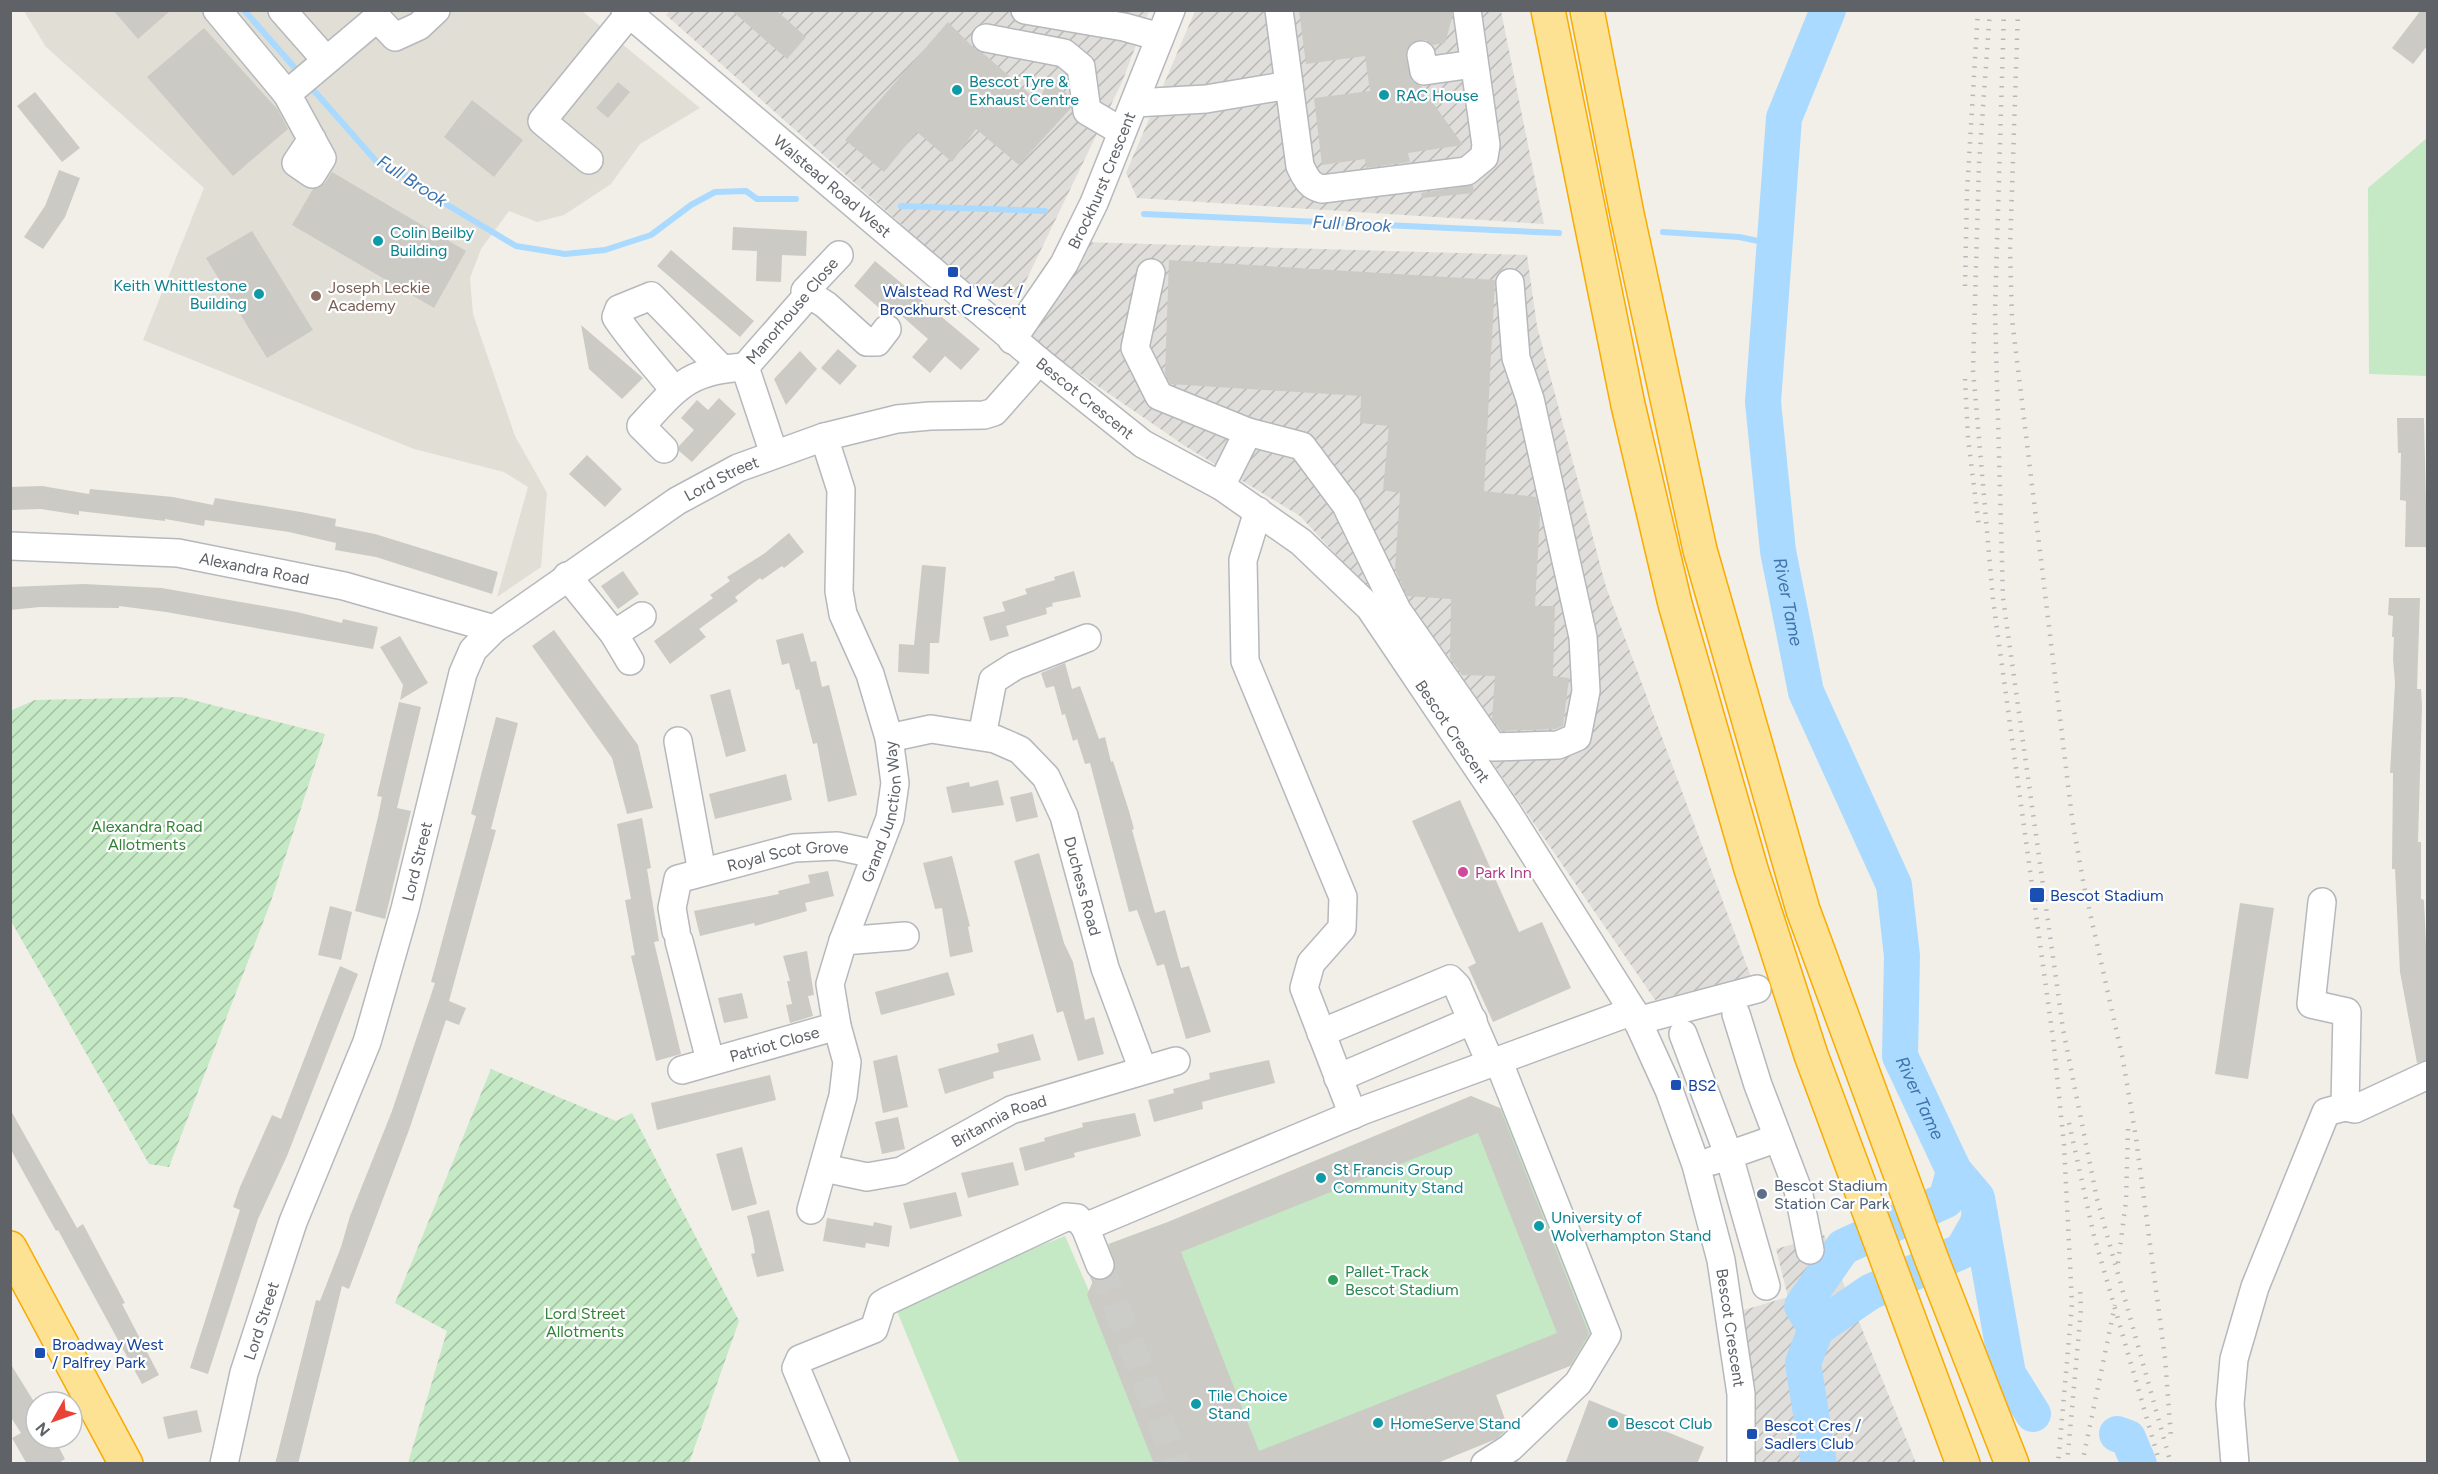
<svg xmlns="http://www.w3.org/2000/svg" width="2438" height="1474" viewBox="0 0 2438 1474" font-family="Figtree,sans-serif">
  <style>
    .industrial { fill: url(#industrial-furrows) }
    .education { fill: #e1ded6 }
    .green { fill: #c5e8c5 }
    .garden { fill: url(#garden-furrows) }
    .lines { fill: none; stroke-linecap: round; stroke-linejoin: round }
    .stream { stroke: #aadaff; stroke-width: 6 }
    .river { stroke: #aadaff; stroke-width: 36 }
    .building { fill: #cccac5; fill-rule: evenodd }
    .minor-tunnel { stroke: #ccccc8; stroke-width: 27; stroke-dasharray: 27 14; stroke-linecap: butt }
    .minor-casing { stroke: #b5b8bc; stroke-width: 30 }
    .highway-casing { stroke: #f9ab00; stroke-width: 36 }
    .minor { stroke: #fff; stroke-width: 27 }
    .highway { stroke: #fde293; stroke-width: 33 }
    .rail { stroke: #b6b7b8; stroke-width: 4.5; stroke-dasharray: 1.5 8; stroke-linecap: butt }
    .culture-dot { fill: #0f9aa8; stroke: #fff; stroke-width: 2 }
    .transit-dot { fill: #1a4fb4; stroke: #fff; stroke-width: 2 }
    .education-dot { fill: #8d6e63; stroke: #fff; stroke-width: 2 }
    .hotel-dot { fill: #d1479c; stroke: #fff; stroke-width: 2 }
    .service-dot { fill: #5c6f8a; stroke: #fff; stroke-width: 2 }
    .leisure-dot { fill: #2e9e5b; stroke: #fff; stroke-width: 2 }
    .labels { text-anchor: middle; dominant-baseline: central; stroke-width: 4.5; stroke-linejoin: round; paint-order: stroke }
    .culture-label { font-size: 16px; fill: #0d838f; stroke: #fff; text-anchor: start }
    .street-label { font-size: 16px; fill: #5f6368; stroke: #fff }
    .education-label { font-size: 16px; fill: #785e54; stroke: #fff; text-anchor: start }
    .transit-label { font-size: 16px; fill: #164399; stroke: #fff; text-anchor: start }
    .park-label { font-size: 16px; fill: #348238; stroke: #fff }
    .hotel-label { font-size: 16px; fill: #b23c85; stroke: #fff; text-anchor: start }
    .service-label { font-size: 16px; fill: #4e5e75; stroke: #fff; text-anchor: start }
    .leisure-label { font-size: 16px; fill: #27864d; stroke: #fff; text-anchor: start }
    .water-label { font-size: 18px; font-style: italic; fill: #4174aa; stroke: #fff }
  </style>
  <defs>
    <pattern id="industrial-furrows" width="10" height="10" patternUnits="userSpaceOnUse" patternTransform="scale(1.5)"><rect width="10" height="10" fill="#e0deda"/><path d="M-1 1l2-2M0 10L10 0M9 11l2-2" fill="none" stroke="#b9b8b5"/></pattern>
    <pattern id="garden-furrows" width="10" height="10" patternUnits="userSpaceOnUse" patternTransform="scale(1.5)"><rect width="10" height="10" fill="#c5e8c5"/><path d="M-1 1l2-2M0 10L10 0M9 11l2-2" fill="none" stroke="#a3c0a4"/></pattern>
  </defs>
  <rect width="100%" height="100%" fill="#f1efe8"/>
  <!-- industrial -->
  <path class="industrial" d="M670 10 1149 11 1122 82 1021 291 1001 299 983 297 666 15Z
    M1195 11H1501L1544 224 1137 198 1126 173Z
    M1080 242 1527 255 1537 326 1606 587 1751 977 1655 1000 1390 613 1300 516 1185 446 1025 336Z
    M1824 1235 1916 1463H1754L1744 1310 1788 1297 1776 1249Z"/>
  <!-- education -->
  <path class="education" d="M24 11H582L700 108 640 144 611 184 564 215 537 222 509 211 481 249 470 278 473 314 515 436 547 493 541 567 497 597 528 487 504 472 414 449 143 340 204 188 46 47Z"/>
  <!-- green -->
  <path class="green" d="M2427 138V376L2369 374 2368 188Z
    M1471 1096 1506 1111 1594 1330 1577 1363 1496 1395 1510 1433 1435 1463 960 1464 894 1304 1065 1236 1089 1291 1108 1244 1168 1222Z"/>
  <!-- garden -->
  <path class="garden" d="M181 697 325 734 270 904 169 1167 149 1164 11 921 10 711 35 700Z
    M491 1069 616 1121 632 1113 739 1321 689 1463H408L447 1331 395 1303Z"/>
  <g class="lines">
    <!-- stream -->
    <path class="stream" d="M244 10 301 75
      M309 85 376 161 413 179 426 192 516 246 565 254 605 250 651 235 691 205 715 192 746 191 757 199H796
      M901 206 1045 211
      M1144 214 1559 233
      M1663 232 1739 237 1773 244"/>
    <!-- river -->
    <g class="river">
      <path id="s1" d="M1828 10 1784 118 1763 402 1778 551 1806 692 1894 885 1902 956 1900 1056 1954 1171 1977 1198 2008 1374 2033 1414"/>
      <path d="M1816 1329 1870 1292 1962 1251 1977 1225 1980 1215"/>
      <path d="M2117 1434 2128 1438 2139 1464"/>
      <path d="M1819 1464 1803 1363 1816 1329 1802 1306 1843 1247 1946 1200 1954 1171"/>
    </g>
  </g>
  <!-- building -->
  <path class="building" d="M113 10H171L138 39Z
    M731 10H776L806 37 787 59Z
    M1299 10H1452V18L1445 43 1433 45 1426 40H1418L1406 49V58L1412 81 1421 86 1463 145 1408 153 1410 162 1366 168 1365 159 1322 165 1314 98 1370 91 1365 56 1306 64Z
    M2421 10H2427V46L2413 64 2392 48Z
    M948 22 975 49 984 54 1039 102 1048 80 1069 95 1071 108 1019 165 976 129 952 162 917 132 884 172 845 140Z
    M204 28 278 110 288 129 233 176 147 77Z
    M618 82 630 92 608 118 596 108Z
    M35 92 80 148 62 162 17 106Z
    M472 100 523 140 494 177 444 137Z
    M59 170 80 178 65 217 43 249 24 237 45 206Z
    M332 172 466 251 434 308 292 225 313 189 325 183Z
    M1473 185 1474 193 1422 198 1421 193Z
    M733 227 807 231 806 256 782 255 781 282 756 281 757 251 732 250Z
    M252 231 313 330 267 358 206 258Z
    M671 250 754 321 740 337 657 266Z
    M1169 260 1495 280 1484 491 1536 497 1540 516 1535 606H1555L1553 676 1569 678 1563 726 1555 729 1501 731 1492 719 1495 676 1462 675 1450 658 1451 599 1407 596 1395 569 1400 493 1383 490 1389 426 1360 423 1361 396 1170 384 1165 373Z
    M875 261 980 349 961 370 945 356 930 373 912 357 928 339 895 310 891 314H886L854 286Z
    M581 325 643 378 622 399 589 369Z
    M838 349 857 366 840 385 821 368Z
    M800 351 817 369 786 405 774 379Z
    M719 398 736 414 692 462 679 451V446L694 430 681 418 697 400 708 410Z
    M2397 418H2424L2427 547H2405L2406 501 2400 500 2401 453H2398Z
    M587 455 622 489 605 507 569 474Z
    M42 486 89 494 90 489 173 497 213 505 215 498 301 512 336 519 335 526 375 534 498 572 492 594 376 557 335 550 336 543 289 532 205 520 204 526 165 519V521L79 511V515L41 509 10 510V487Z
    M789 533 804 552 784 568 782 566 762 580 760 578 735 597 738 601 699 629 706 637 670 664 654 641 713 598 710 595 730 581 727 577 765 553Z
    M922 565 946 567 939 643H930L929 674 898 672 899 644 914 645Z
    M623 571 639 594 618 609 601 586Z
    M1074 571 1081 597 1052 603 1053 606 1046 608 1047 614 1006 626 1009 636 990 641 983 617 1005 611 1002 602 1027 594 1025 589 1055 580 1054 577Z
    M84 584 162 588 297 612 342 623 343 619 378 627 373 649 166 612 119 606V608L40 607 10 610V587Z
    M2389 598H2420L2417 689H2421L2422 706 2418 842H2421V899L2424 900 2427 967V1060L2417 1063 2400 972 2395 869H2392L2393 773H2390L2395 683 2393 659 2394 637H2392L2393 616 2388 615Z
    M554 630 638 745 653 808 627 814 612 758 532 646Z
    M803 633 811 662 816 661 822 687 829 685 857 795 828 802 817 743 813 744 799 689 796 690 789 663 782 665 776 640Z
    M400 636 428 683 400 700 403 685 380 647Z
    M1065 663 1072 689 1080 686 1099 739 1105 737 1111 762 1113 761 1129 811 1134 829 1132 830 1155 913 1165 910 1181 968 1189 966 1211 1032 1186 1039 1164 964 1157 966 1137 910 1129 912 1090 763 1085 764 1077 739 1073 741 1065 714 1062 715 1054 686 1046 688 1041 673Z
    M730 689 746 751 726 757 710 695Z
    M399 702 421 707 397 808 411 811 385 919 355 911 378 817 382 797 377 796Z
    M496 717 518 723 491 829 496 830 449 1001 466 1008 459 1025 446 1020 409 1130 349 1289 342 1286 298 1464H275L316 1300 320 1301 341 1247 350 1216 392 1111 435 983 431 982 476 816 471 814Z
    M786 774 792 800 715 819 709 794Z
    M998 780 1004 805 952 813 946 787 969 782 970 787Z
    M1032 792 1038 817 1016 822 1010 797Z
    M1460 800 1519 932 1542 922 1571 988 1493 1022 1468 967 1476 963 1412 821Z
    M642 818 651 868 647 869 659 941 654 942 681 1054 656 1061 631 956 635 955 625 900 631 899 617 824Z
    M1039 853 1064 943 1073 962 1085 1020 1094 1017 1104 1054 1078 1061 1063 1011 1057 1013 1014 861Z
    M952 856 970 926 968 927 973 952 950 957 942 908 935 909 923 863Z
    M828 871 834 896 805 903 807 911 755 926 754 923 700 936 694 911 779 894 778 891 810 883 808 875Z
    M2240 903 2274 908 2248 1079 2215 1074Z
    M330 906 352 912 341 960 318 955Z
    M807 951 814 995 808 996 813 1016 790 1023 786 1005 792 1004 787 981H790L783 956Z
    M340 966 358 974 287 1156 258 1219 208 1374 190 1368 240 1210 233 1207 240 1187 272 1115 281 1119Z
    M948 972 955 995 881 1015 875 992Z
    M742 993 748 1018 724 1023 718 998Z
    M1033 1034 1041 1060 993 1072 994 1078 945 1094 938 1069 999 1052 997 1044Z
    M897 1055 908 1107 883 1113 873 1061Z
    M1269 1060 1275 1083 1202 1102 1203 1109 1154 1122 1148 1100 1174 1093 1173 1089 1210 1079 1209 1073Z
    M770 1075 776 1100 657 1130 651 1103Z
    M1471 1096 1500 1108 1589 1334 1570 1366 1496 1395 1508 1428 1496 1439 1435 1464H1154L1087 1295 1094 1279H1106L1115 1268 1109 1244 1168 1222ZM1478 1133 1557 1333 1259 1451 1181 1252Z
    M10 1109 77 1228 83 1224 125 1303 122 1304 159 1375 142 1384 58 1230 56 1231 10 1148Z
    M1135 1113 1141 1136 1074 1153 1075 1157 1025 1171 1019 1148 1045 1141 1044 1138 1083 1127 1082 1123Z
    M898 1117 905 1149 882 1154 875 1122Z
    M742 1147 757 1204 732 1211 716 1154Z
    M1013 1162 1019 1185 968 1198 961 1173Z
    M956 1192 962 1216 910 1229 903 1203Z
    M769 1210 784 1271 757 1277 751 1254 755 1253 753 1240 747 1216Z
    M827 1218 873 1226 874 1222 892 1226 889 1247 866 1243 865 1248 823 1241Z
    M10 1363 36 1405V1438H54L65 1459 57 1464H27L12 1438 21 1433 10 1416Z
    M1589 1400 1704 1447 1697 1464H1565Z
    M197 1410 202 1432 168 1439 163 1417Z"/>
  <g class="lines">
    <!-- minor-tunnel -->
    <path class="minor-tunnel" d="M1100 1265 1177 1464"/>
    <!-- minor casing -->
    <g class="minor-casing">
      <g id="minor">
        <path d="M217 10 287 94"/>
        <path d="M282 10 326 60"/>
        <path id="s2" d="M625 10 1039 361 1143 444 1221 486 1301 542 1370 608 1508 813 1633 1011 1669 1090 1696 1165 1721 1260 1741 1394V1464"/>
        <path d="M1025 10 1124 27 1160 37"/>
        <path d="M1279 10 1300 166C1306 178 1309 186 1322 189L1467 171 1484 157 1486 145 1467 10"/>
        <path d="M986 38 1064 53 1081 67 1087 111 1121 131"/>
        <path d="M1421 55 1424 71 1474 64"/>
        <path d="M1135 103 1206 99 1289 85"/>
        <path d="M312 139 296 163 312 174 322 158 287 94 377 18 395 37 419 26 436 10"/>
        <path d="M589 160 542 121 629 14"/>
        <path d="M1151 273 1135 348 1159 396 1248 432 1221 486"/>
        <path d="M809 294 826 305 867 342H877L887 329"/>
        <path id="s3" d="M1012 340 1064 264 1094 203 1171 10"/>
        <path d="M745 367 809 294 805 291 839 255"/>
        <path d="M674 390C655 365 633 343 616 317L619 309 651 296 721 368"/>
        <path d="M1248 432 1302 446 1346 505 1397 610 1493 747 1558 745 1577 737 1586 691 1583 637 1530 399 1516 358 1510 283"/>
        <path d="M664 449 641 426C677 387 688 370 745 367L774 454"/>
        <path d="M1258 511 1243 560 1245 661 1343 897 1342 928 1311 963 1304 988 1353 1115"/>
        <path id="s4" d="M10 546 178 553 344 586 494 629"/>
        <path d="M567 576 614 634 630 661"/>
        <path d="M614 634 642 616"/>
        <path d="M982 736 993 680 1015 666 1087 638"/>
        <path id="s5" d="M889 738 931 729 995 739 1020 750 1046 777 1064 816 1105 968 1143 1070"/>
        <path d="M678 741 702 872"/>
        <path d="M2322 902 2311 1004 2347 1012 2345 1107 2355 1109 2428 1075"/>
        <path id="s6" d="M676 931 672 908 678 879 794 848 837 846 875 854"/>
        <path d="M679 941 710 1060"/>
        <path d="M843 941 905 936"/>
        <path d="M1736 1014 1758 1085 1798 1190 1810 1250"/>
        <path d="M1637 1021 1757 989"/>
        <path d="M1321 1033 1450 979 1457 986 1490 1062"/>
        <path d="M1683 1034 1729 1156 1766 1286"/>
        <path id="s7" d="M682 1070 837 1026"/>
        <path d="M1338 1078 1473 1020"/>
        <path d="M1712 1161 1778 1138"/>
        <path id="s8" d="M824 1168 867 1177 901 1171 1011 1110 1176 1061"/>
        <path id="s9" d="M811 1210 843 1096 847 1062 837 1026 830 984 843 941 890 818 895 783 889 738 870 674 843 614 839 591 841 490 824 437"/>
        <path d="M1100 1265 1085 1227 1364 1110 1633 1011"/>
        <path id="s10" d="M224 1464 244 1373 293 1222 367 1042 405 909 463 673 473 650 494 629 677 501 738 468 824 437 897 419 930 416 984 415 994 412 1039 361"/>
        <path d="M836 1464 796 1368 800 1359 874 1329 882 1304 887 1301 1066 1217 1077 1218 1085 1227"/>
        <path d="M1485 1464 1510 1448 1578 1383 1607 1335 1498 1060"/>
        <path d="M2235 1464 2230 1404 2234 1359 2255 1287 2326 1112 2345 1107"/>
      </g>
    </g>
    <!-- highway casing -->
    <g class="highway-casing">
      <path id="highway" d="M1548 10 1628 405 1675 604 1751 869 1811 1055 1963 1464
        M1587 10 1627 214 1700 550 1803 910 1932 1260 2012 1464
        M10 1248 126 1464"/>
    </g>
    <!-- minor -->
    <use href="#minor" class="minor"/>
    <!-- highway -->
    <use href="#highway" class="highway"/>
    <!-- rail -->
    <path class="rail" d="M1990 10 1979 164 1973 370 1993 600 2054 1046 2064 1145 2072 1304 2058 1464
      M2004 10 1995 311 2003 598 2063 1029 2097 1199 2171 1464
      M2018 10 2010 249 2012 319 2072 818 2084 886 2123 1060 2136 1138 2165 1358 2171 1437
      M1965 286 1967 192 1978 10
      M1965 379 1968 438 1979 528
      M2069 1123 2094 1236 2160 1464
      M2118 1263 2126 1201 2128 1129
      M2067 1464 2081 1309 2080 1287
      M2082 1464 2115 1305"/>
  </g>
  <!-- markers -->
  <g class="culture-dot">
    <circle cx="957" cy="90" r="6"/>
    <circle cx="1384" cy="95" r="6"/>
    <circle cx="378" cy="241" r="6"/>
    <circle cx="259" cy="294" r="6"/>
    <circle cx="1321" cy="1178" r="6"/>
    <circle cx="1539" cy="1226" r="6"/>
    <circle cx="1196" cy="1404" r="6"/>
    <circle cx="1378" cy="1423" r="6"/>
    <circle cx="1613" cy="1423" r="6"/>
  </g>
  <g class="transit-dot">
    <rect x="947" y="266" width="12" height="12" rx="3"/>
    <rect x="2029" y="887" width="16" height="16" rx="3"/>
    <rect x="1670" y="1079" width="12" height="12" rx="3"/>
    <rect x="34" y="1347" width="12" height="12" rx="3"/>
    <rect x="1746" y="1428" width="12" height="12" rx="3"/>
  </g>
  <circle class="education-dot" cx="316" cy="296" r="6"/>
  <circle class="hotel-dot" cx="1463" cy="872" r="6"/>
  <circle class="service-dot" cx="1762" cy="1194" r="6"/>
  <circle class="leisure-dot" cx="1333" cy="1280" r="6"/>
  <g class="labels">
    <!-- culture labels -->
    <g class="culture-label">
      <text x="969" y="81">Bescot Tyre &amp;<tspan x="969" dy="18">Exhaust Centre</tspan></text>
      <text x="1396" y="95">RAC House</text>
      <text x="390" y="232">Colin Beilby<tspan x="390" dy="18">Building</tspan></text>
      <text x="247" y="285" text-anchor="end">Keith Whittlestone<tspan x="247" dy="18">Building</tspan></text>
      <text x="1333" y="1169">St Francis Group<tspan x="1333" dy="18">Community Stand</tspan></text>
      <text x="1551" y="1217">University of<tspan x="1551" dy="18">Wolverhampton Stand</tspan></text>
      <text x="1208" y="1395">Tile Choice<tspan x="1208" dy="18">Stand</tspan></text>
      <text x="1390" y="1423">HomeServe Stand</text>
      <text x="1625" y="1423">Bescot Club</text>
    </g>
    <!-- street labels -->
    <g class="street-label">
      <text stroke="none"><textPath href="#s3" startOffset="184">Brockhurst Crescent</textPath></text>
      <text stroke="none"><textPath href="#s2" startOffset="272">Walstead Road West</textPath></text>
      <text transform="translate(792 311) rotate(-50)">Manorhouse Close</text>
      <text stroke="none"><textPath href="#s2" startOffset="602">Bescot Crescent</textPath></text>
      <text stroke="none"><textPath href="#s10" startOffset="1156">Lord Street</textPath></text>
      <text stroke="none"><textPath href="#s4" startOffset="246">Alexandra Road</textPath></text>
      <text stroke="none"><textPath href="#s2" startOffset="1106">Bescot Crescent</textPath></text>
      <text stroke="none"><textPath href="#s9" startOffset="414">Grand Junction Way</textPath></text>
      <text stroke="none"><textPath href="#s6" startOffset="166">Royal Scot Grove</textPath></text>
      <text stroke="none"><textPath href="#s10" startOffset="634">Lord Street</textPath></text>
      <text stroke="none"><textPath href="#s5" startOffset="288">Duchess Road</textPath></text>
      <text stroke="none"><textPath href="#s7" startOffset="96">Patriot Close</textPath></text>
      <text stroke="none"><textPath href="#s8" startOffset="189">Britannia Road</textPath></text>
      <text stroke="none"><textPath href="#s10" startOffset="148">Lord Street</textPath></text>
      <text stroke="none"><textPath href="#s2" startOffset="1772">Bescot Crescent</textPath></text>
    </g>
    <!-- education labels -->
    <g class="education-label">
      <text x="328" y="287">Joseph Leckie<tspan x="328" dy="18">Academy</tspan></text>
    </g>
    <!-- transit labels -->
    <g class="transit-label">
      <text x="953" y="291" text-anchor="middle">Walstead Rd West /<tspan x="953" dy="18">Brockhurst Crescent</tspan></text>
      <text x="2050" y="895">Bescot Stadium</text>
      <text x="1688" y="1085">BS2</text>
      <text x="52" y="1344">Broadway West<tspan x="52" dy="18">/ Palfrey Park</tspan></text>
      <text x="1764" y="1425">Bescot Cres /<tspan x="1764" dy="18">Sadlers Club</tspan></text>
    </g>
    <!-- park labels -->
    <g class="park-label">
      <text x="147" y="826">Alexandra Road<tspan x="147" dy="18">Allotments</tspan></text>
      <text x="585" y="1313">Lord Street<tspan x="585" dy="18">Allotments</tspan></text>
    </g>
    <!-- hotel labels -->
    <g class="hotel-label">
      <text x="1475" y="872">Park Inn</text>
    </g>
    <!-- service labels -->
    <g class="service-label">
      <text x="1774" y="1185">Bescot Stadium<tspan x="1774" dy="18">Station Car Park</tspan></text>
    </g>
    <!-- leisure labels -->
    <g class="leisure-label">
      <text x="1345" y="1271">Pallet-Track<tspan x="1345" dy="18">Bescot Stadium</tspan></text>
    </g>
    <!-- water labels -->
    <g class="water-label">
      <text transform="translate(412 181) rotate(33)">Full Brook</text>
      <text transform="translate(1352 224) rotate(3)">Full Brook</text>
      <text stroke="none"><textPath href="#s1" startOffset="603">River Tame</textPath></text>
      <text stroke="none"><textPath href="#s1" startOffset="1125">River Tame</textPath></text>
    </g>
  </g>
  <!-- border -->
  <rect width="2438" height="1474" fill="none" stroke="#5f6368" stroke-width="24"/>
  <!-- north arrow -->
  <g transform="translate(54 1420) rotate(230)"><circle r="28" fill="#ffffff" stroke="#bfc1c3" stroke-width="1.5"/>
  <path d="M0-4.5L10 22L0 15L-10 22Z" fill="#ea4335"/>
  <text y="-9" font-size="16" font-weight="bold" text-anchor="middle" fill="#5f6368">N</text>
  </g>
</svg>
